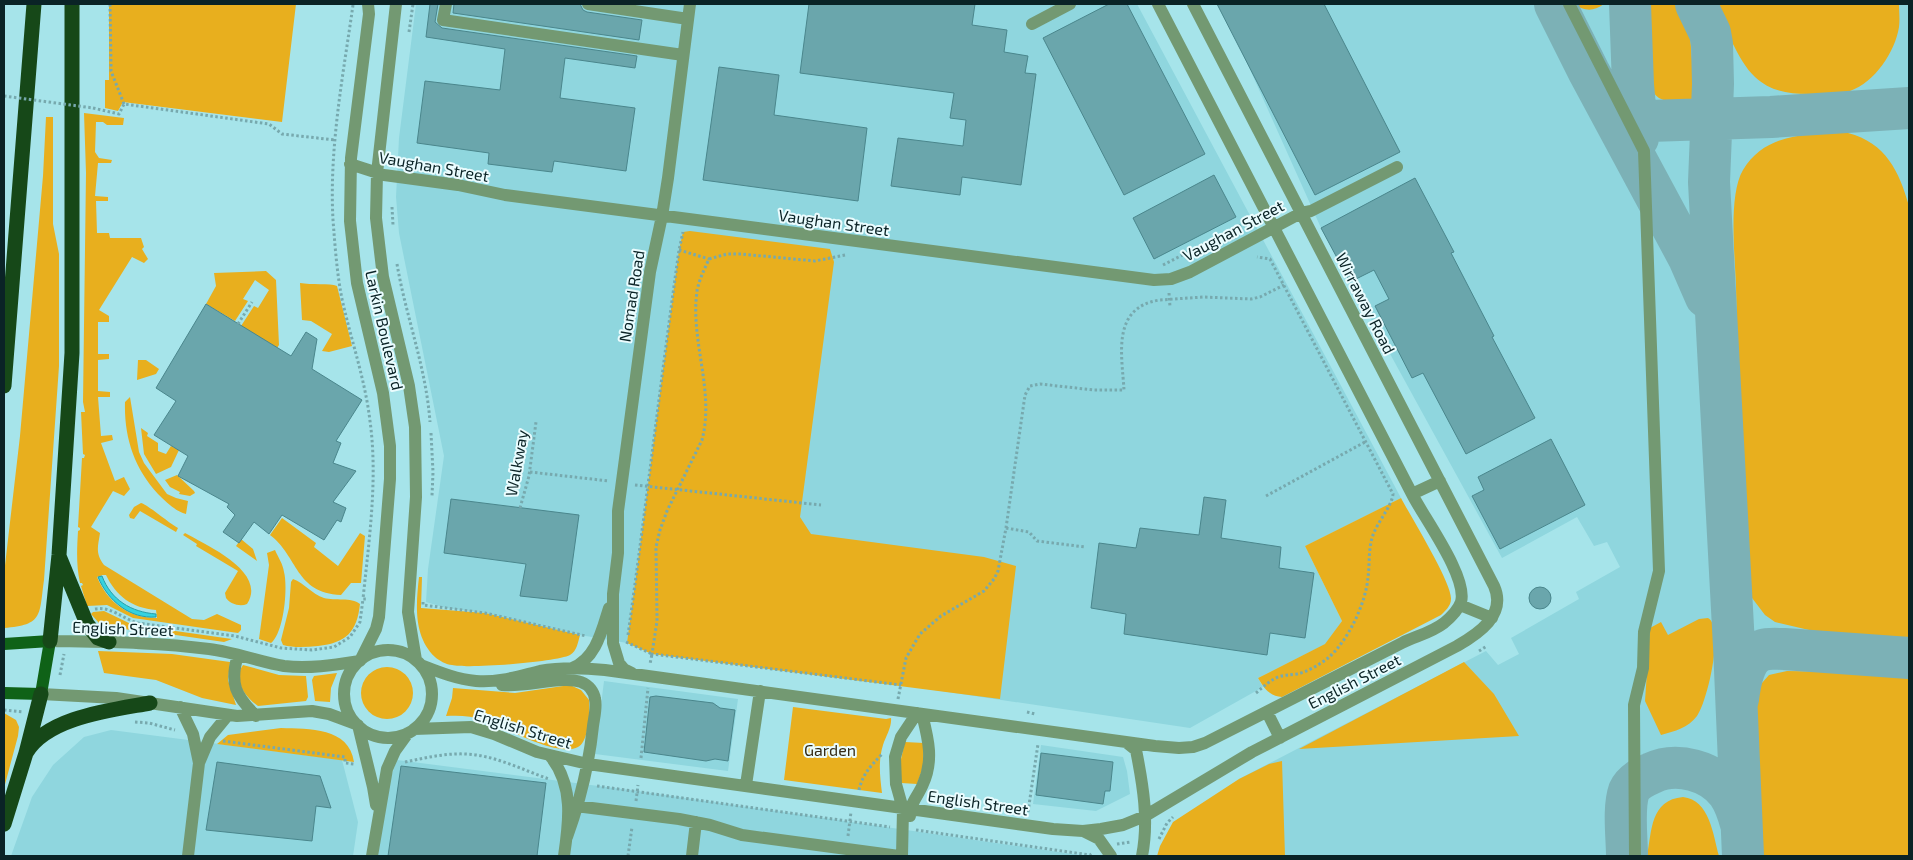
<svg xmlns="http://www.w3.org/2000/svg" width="1913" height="860" viewBox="0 0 1913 860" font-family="'Exo 2',sans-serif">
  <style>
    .built { fill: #8fd6de }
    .green { fill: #e8af1e; fill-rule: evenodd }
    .water { fill: #34d2df; stroke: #279ea8 }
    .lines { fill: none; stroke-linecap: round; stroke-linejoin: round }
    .taxiway { stroke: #7cb1b6; stroke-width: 42 }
    .building { fill: #6aa6ac; stroke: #4a868c }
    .path { stroke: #77a9ae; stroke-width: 3; stroke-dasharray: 2.5 2.5; stroke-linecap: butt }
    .minor { stroke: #739972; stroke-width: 12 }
    .major { stroke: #0f6217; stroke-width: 12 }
    .highway { stroke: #164818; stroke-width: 15 }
    .path-bridge { stroke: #77a9ae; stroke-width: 3; stroke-dasharray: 2.5 2.5; stroke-linecap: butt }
    .labels { text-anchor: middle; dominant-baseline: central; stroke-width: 4; stroke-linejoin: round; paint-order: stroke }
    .street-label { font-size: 16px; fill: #0a2326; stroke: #eafcfe }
    .park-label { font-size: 16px; fill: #352b16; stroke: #eafcfe }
  </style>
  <rect width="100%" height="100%" fill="#a6e4ea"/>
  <!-- built -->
  <path class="built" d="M416 4H1137L1401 498 1305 546 1342 621 1326 644 1258 678 1263 687 1190 728 901 685 652 654 627 643 580 635 485 613 446 608 426 602 428 569 444 456 399 233 396 197 399 138Z
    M1217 4H1909V856H1241L1239 779 1486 651 1498 665 1519 654 1511 638 1579 599 1576 592 1620 567 1607 542 1594 546 1577 517 1502 558 1321 228 1239 45Z
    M604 681 738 699 728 771 595 754Z
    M111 730 342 760 358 822 353 856H11L32 797 53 765 84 737Z
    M1041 745 1123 757 1127 771 1130 794 1096 811 1033 804Z
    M397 760 637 791 1086 856H378L387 788Z"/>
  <!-- green -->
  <path class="green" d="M109 4H296L282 122 123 102 118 111 105 108V80H109Z
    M1574 4H1604C1593 12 1584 11 1574 4Z
    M1648 4H1675L1690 34 1695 100C1676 101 1655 107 1650 83Z
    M1714 4H1899C1899 11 1900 19 1899 27 1895 52 1875 82 1850 91 1837 95 1822 95 1808 94 1788 94 1770 91 1755 77 1737 60 1726 26 1714 4Z
    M84 113 124 118 123 125H107L103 122H96L95 152 99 158 112 160 111 163H98L95 196 108 197V201H96L97 233H109L110 238H141L144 247 142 249 148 259 144 263 132 257 99 310 109 316V322H98V354H109V359L98 360V391L110 392V397H98L101 436 112 435 113 440 101 443 115 481 124 477 130 489 124 496 113 491 91 527 100 533C98 547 95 553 104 565L192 619 204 620 217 614 241 625V630L238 633 133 618 107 605 87 606 81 586 83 585 82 583H80C76 565 77 549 78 531L80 530V528L78 527 82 458H84L85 455 83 454 81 412H85L83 402 86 173ZM103 575H106C116 596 132 608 156 610L157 618C129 618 108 603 97 577Z
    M46 117H53V224L59 254V366L44 580C39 615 44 625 4 628V574L20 436 43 176Z
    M1848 133C1886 143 1899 171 1909 206V638L1893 641 1877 639 1809 630 1775 622 1765 615 1749 594 1748 581C1742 483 1738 385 1736 286 1735 256 1728 195 1743 170 1765 133 1809 133 1848 133Z
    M690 231 830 249 834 262 800 517 811 534 984 557 1016 566 1000 699 652 654 627 643C645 512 661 381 679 250L683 232Z
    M266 271 276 280 279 345 277 348 241 326 254 306 258 308 269 290 255 280 243 299 248 301 235 321 206 304 216 286 214 273Z
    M300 283C311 285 330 283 337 286L352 346 329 352 322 351 332 334 311 321 302 320Z
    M138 360H146L159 369 156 374 137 380Z
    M130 397 139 452 144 463 167 494 176 498 188 501 186 514C175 511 166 502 158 494 134 468 124 437 125 402Z
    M141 428 148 433 147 436 158 443V451L166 454 171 446 179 450 171 467 156 474 144 454Z
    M177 475 194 491 195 493 190 496 179 494 180 492 170 487 165 480Z
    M1401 498C1411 517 1452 583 1451 599 1451 606 1445 611 1441 615L1282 697C1269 696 1264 688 1258 678L1325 644 1342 621 1305 546Z
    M141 503C147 504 170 524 178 528L176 532 140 511 134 519 130 518 129 515 134 507Z
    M282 518 316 543 314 547 338 566 360 533 365 536 361 583H351L341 595C295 593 298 556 270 535Z
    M185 533C206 545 268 572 247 604 240 607 230 604 226 598L225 593 238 571 196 546 197 544 183 535Z
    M241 539 253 549 257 561 236 546Z
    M275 550C278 557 283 564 284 572 288 587 284 633 271 643L259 639 269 565 267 553Z
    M419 577H422L421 608 485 613 580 635C578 642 577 651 570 655 556 662 469 669 452 665 447 665 438 660 435 657 413 636 416 604 419 577Z
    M293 579C304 583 312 594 324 598 335 601 351 597 360 604 357 632 346 643 318 646 306 647 294 648 283 645L281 640 289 608 291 582Z
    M104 611 133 625 232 639 224 642 155 632 111 628 99 623 91 614 93 612Z
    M1708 618C1725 627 1707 703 1697 716 1688 728 1675 731 1661 735L1645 701 1650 628 1661 622 1668 635 1699 619Z
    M98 651 172 654 230 662 228 680 236 705 202 698 156 680 104 673Z
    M1464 662 1494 694 1519 736 1299 749Z
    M243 665 279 675 306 676 308 697 306 701 258 706C246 697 232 681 243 665Z
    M361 693a26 26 0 1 1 52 0a26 26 0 1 1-52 0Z
    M1787 671 1885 673 1900 675 1909 679V856H1752L1747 719 1754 692 1769 675Z
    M337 673 331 688 330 702 315 701 312 680 314 676Z
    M570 685 581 690 589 700C590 711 589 742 578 747 558 758 505 727 484 720 472 716 459 715 446 716L452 698 453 688 515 693Z
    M793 707 886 719 891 718C892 727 886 736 883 745 878 761 880 777 882 793L784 780Z
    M4 713 16 720 19 727 18 736 4 788Z
    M281 728C309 729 349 727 354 762L217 744 228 735Z
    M905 742 924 743 923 767 917 784 901 783V759Z
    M1282 761 1285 856H1157L1160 846 1173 822 1239 779 1269 764Z
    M1683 797C1710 800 1713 835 1719 856H1647C1652 831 1650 800 1683 797Z"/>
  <!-- water -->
  <path class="water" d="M102 576C111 600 131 612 156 614V617C130 619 108 601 98 577Z"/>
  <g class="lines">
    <!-- taxiway -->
    <path class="taxiway" d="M1555 4 1589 72 1689 258 1706 297
      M1630 4 1633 85 1638 138
      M1696 4 1710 33 1712 44 1713 84 1709 182 1734 646 1743 856
      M1601 90 1619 109 1629 116 1649 121 1771 117 1909 108
      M1738 699C1740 683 1744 655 1763 650 1769 648 1777 649 1784 649L1909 658
      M1627 856C1627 838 1623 808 1629 791 1633 782 1643 777 1652 773 1677 761 1712 771 1728 793 1735 803 1738 813 1741 824"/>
  </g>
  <!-- building -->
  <path class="building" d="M430 4H438L435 22 442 28 637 56 635 68 565 58 560 98 635 108 626 171 554 161 552 172 488 164 489 153 417 143 425 81 500 90 505 49 426 37Z
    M454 4H580L583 10 587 12 642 20 639 40 453 13Z
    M809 4H975L972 25 1007 30 1004 52 1028 56 1025 73 1036 74 1021 185 962 177 960 195 891 186 898 138 963 146 966 120 950 118 954 93 800 73Z
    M1109 4H1127L1205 154 1124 195 1043 38Z
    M1217 4H1324L1400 152 1315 195Z
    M719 67 779 75 774 115 867 128 858 201 703 180Z
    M1214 175 1236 217 1154 259 1133 218Z
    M1415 178 1454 252 1451 253 1494 336 1492 337 1535 418 1466 454 1423 373 1412 378 1375 306 1389 299 1374 270 1350 282 1321 228Z
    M206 304 291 356 306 332 317 339 312 369 362 400 336 441 341 443 333 463 356 471 333 502 346 508 341 522 337 520 324 540 282 515 269 534 254 522 239 543 223 532 235 515 227 507 229 504 178 476 188 456 154 435 176 401 156 388Z
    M1551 439 1585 505 1500 549 1472 496 1484 490 1478 477Z
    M1204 497 1226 500 1221 538 1281 547 1279 568 1314 573 1305 638 1270 633 1267 655 1124 634 1126 614 1091 608 1099 543 1136 548 1140 528 1199 535Z
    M451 499 579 515 567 601 520 596 526 564 444 553Z
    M1529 598a11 11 0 1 1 22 0a11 11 0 1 1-22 0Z
    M656 696 713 703 720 708 735 710 728 761 715 759 706 761 644 752 650 697Z
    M1041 753 1113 762 1110 791H1105L1103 804 1036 795Z
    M217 762 320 776 331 808 316 806 312 841 206 830Z
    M401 766 546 783 537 856H388Z"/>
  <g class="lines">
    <!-- path -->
    <path class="path" d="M110 4 111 71 124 104
      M353 5C343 76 329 148 333 220 335 246 337 274 342 299 351 340 365 379 370 421 378 479 369 540 363 599
      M409 32 413 4
      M93 108 119 114 124 104 269 124 282 134 335 140
      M392 207 393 225
      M679 250 709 259
      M845 255 815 261 741 254H727L709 259C704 270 699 280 697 291 690 341 715 391 702 440L667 511 660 530 656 547 657 621 652 654 901 685
      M397 264C406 317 426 367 430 422
      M1163 265 1241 225
      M1169 293 1170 307
      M238 324 252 302
      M431 433 433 472 432 496
      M530 472 609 481
      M635 485 821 505
      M1266 496 1365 442
      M520 508 529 476 536 422
      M1006 528 1029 532 1037 541 1085 547
      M423 602V605L485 613 586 636
      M95 609C111 606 123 619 138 623L235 636 281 648 312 650 334 647 350 637 360 622 363 599H368
      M628 635C646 506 661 378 679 250L683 232
      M626 642 652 654 650 664
      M1479 651 1487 646
      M60 675 64 654
      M1256 693C1263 687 1269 681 1278 677 1284 675 1290 675 1297 674 1307 672 1319 665 1328 658 1348 641 1366 603 1368 577 1370 563 1368 549 1373 535 1378 521 1392 506 1393 494L1270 259 1257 257
      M898 699 906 658 920 634 941 616 984 591 994 579 998 571 1006 528 1025 395 1030 386 1040 384 1094 390H1124C1122 355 1111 307 1160 300L1203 297 1251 299 1260 297 1284 285
      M4 710 23 712
      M1027 712 1035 714
      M135 722 149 723 175 730
      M223 741 345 757V763L354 764
      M641 758 648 688
      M405 762C425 758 445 753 466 754 494 755 523 770 549 779
      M597 786 890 827
      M859 790C863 773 871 766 882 754
      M636 801 638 785
      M1028 812 1038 744
      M916 830 1090 855 1093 853
      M848 836 851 812
      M1159 839 1167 823 1173 817
      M1117 844 1131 842
      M628 856 632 827"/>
    <!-- minor -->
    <path class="minor" d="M396 4 377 173 376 218 383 277 409 386 415 427 416 497 408 612 416 660
      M446 4 443 20 683 55
      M588 4 688 19
      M1569 4 1644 151 1659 571 1644 632 1643 668 1634 705 1635 856
      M1032 24 1070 4
      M350 164 384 175 458 185 505 195 1154 280 1171 279 1190 272 1301 213 1311 211 1397 167
      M1412 494 1440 481
      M1460 605 1492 618
      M50 641C103 642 156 642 209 649 235 652 259 662 284 666 309 669 334 665 360 661
      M344 694a44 44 0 1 1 88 0a44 44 0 1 1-88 0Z
      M238 655C229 684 236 696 256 716
      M361 659 376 629 379 617 390 479V446L383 393 357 283 350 221 351 158 369 14 368 4
      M421 665C439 672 456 679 476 681 498 683 519 676 540 671 562 667 584 668 605 670L1155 746 1179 748 1193 747 1205 743 1402 643C1416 636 1431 633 1444 623 1450 618 1458 610 1461 602 1468 577 1424 518 1412 494L1158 4
      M572 668C596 659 602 630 609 608
      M632 673 624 669 619 663 613 643V594L618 553V511L650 272 662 216 668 178 690 4
      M502 685C525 688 563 675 581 682 589 685 594 692 595 699 597 707 594 718 593 726 589 765 580 801 567 837
      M41 694 116 698 237 716 312 711 329 714 356 724
      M180 707 193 734 199 763
      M1267 712 1280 738
      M358 725 373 787 376 805
      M414 729 471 727 494 734 537 752 588 764 1053 829 1083 831 1101 829 1123 825 1145 816 1252 752 1457 646C1478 634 1507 615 1494 586L1193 4
      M1126 742 1136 750C1143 785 1149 821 1142 856
      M551 757C574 786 569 822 564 856
      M746 785 760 691
      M568 805 679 819 710 825 742 835 899 856
      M910 816C909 804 919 795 923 784 934 760 928 738 922 714
      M1083 831 1099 839 1111 856
      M188 856 199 763 210 737 228 715
      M372 856 387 769 395 751 408 733
      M692 856 696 822
      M902 856 903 809 896 784 895 757 901 737 917 713"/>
    <!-- major -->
    <path class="major" d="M4 644 50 641 41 694 4 693"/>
    <!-- highway -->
    <path class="highway" d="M4 386 34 4
      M59 556 87 624 98 638 109 642
      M50 641 59 555 72 353V4
      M26 753C47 717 112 710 150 703
      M4 824 26 753 41 694"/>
    <!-- path-bridge -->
    <path class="path-bridge" d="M4 96 93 108"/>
  </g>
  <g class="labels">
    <!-- street labels -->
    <g class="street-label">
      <text transform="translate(434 166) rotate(10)">Vaughan Street</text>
      <text transform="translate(834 222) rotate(8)">Vaughan Street</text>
      <text transform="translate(1233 230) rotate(-28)">Vaughan Street</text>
      <text transform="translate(631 296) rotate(-81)">Nomad Road</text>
      <text transform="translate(1366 303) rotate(63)">Wirraway Road</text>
      <text transform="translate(385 330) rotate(77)">Larkin Boulevard</text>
      <text transform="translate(516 463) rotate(-80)">Walkway</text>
      <text transform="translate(123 628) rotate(2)">English Street</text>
      <text transform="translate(1354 681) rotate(-27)">English Street</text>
      <text transform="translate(523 728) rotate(17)">English Street</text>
      <text transform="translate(978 802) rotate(8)">English Street</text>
    </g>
    <!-- park labels -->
    <g class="park-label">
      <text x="830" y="749">Garden</text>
    </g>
  </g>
  <!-- border -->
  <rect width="1913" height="860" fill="none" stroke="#0a2326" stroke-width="10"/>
</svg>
